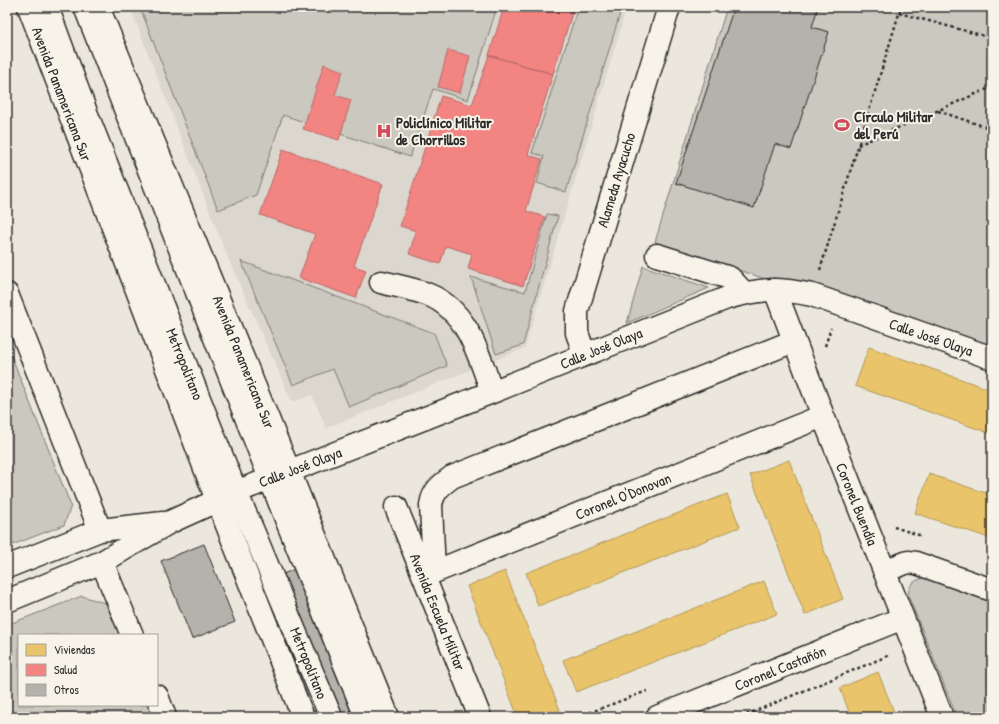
<svg xmlns="http://www.w3.org/2000/svg" width="999" height="724" viewBox="0 0 999 724" font-family="'Patrick Hand',sans-serif">
  <style>
    .built { fill: #dbd7ce }
    .green { fill: #cbc8bf; stroke: #7b7a75 }
    .homes { fill: #e9c46a; stroke: #b09657 }
    .health { fill: #f28482; stroke: #b66968 }
    .building { fill: #b5b2ab; stroke: #2b2b2b }
    .lines { fill: none; stroke-linecap: round; stroke-linejoin: round }
    .minor-casing { stroke: #2b2b2b; stroke-width: 25 }
    .major-casing { stroke: #2b2b2b; stroke-width: 25 }
    .path { stroke: #2b2b2b; stroke-width: 2.5; stroke-dasharray: 3 3; stroke-linecap: butt }
    .minor { stroke: #f7f3e8; stroke-width: 22 }
    .major { stroke: #f7f3e8; stroke-width: 22 }
    .labels { text-anchor: middle; dominant-baseline: central; stroke-width: 4; stroke-linejoin: round; paint-order: stroke }
    .street-label { font-size: 15px; fill: #2b2b2b; stroke: #f7f3e8 }
    .poi-label { font-size: 15px; font-weight: bold; fill: #2b2b2b; stroke: #f7f3e8; text-anchor: start }
  </style>
  <rect width="100%" height="100%" fill="#ebe7dd"/>
  <filter id="ink" filterUnits="userSpaceOnUse"><feTurbulence type="fractalNoise" baseFrequency=".025" numOctaves="2"/><feDisplacementMap in="SourceGraphic" scale="8" xChannelSelector="R" yChannelSelector="G"/><feConvolveMatrix kernelMatrix="1 2 1 2 8 2 1 2 1" color-interpolation-filters="sRGB"/></filter>
  <g filter="url(#ink)">
    <!-- built -->
    <path class="built" d="M130 7H627L525 348 326 428 312 395 292 402 227 256Z"/>
    <!-- green -->
    <path class="green" d="M140 7H497L468 100 433 89 410 157 283 115 256 195 218 210Z
      M578 7H622L566 192 537 183 544 156 532 153Z
      M727 7H992V355L655 242Z
      M547 214 558 216 523 345 496 354 471 277 525 292Z
      M241 261 434 333 447 366 349 407 333 369 293 385Z
      M643 266 709 288 627 323Z
      M7 345 71 506 64 525 7 547Z
      M926 578 992 601V717H957L908 595C909 584 915 579 926 578Z
      M82 596 108 604 120 635H19V705H148L153 717H7V625Z"/>
    <!-- homes -->
    <path class="homes" d="M869 347 992 390V434L855 386Z
      M789 460 843 599 805 615 750 475Z
      M929 474 992 495V539L915 513Z
      M727 494 740 527 538 606 526 573Z
      M505 571 560 710 543 717H518L467 586Z
      M764 581 777 614 576 692 563 660Z
      M878 672 896 717H851L840 688Z"/>
    <!-- health -->
    <path class="health" d="M504 7H574L553 74 489 55Z
      M448 50 470 56 460 93 438 87Z
      M489 55 553 74 528 155 542 159 526 211 545 217 523 286 468 269 472 254 446 246 440 264 409 254 416 231 400 226 441 96 472 105Z
      M324 64 343 71 335 95 351 100 339 140 303 129Z
      M283 149 383 184 354 266 366 270 356 298 299 278 315 234 260 215Z"/>
    <!-- building -->
    <path class="building" d="M734 7H818L812 27 829 32 791 149 775 144 754 208 676 183Z
      M204 544 235 622 192 639 161 561Z
      M297 568 358 717H338L281 575Z"/>
    <g class="lines">
      <!-- minor casing -->
      <g class="minor-casing">
        <path id="minor" d="M47 7 86 112 236 492 253 531 331 717
          M85 7 286 519 366 717
          M657 255 730 278 744 293
          M381 282C397 286 414 289 429 295 468 311 479 356 492 392
          M775 290 823 416 942 717
          M7 294 100 530
          M585 355 577 333V311L669 7
          M396 507 480 717
          M102 562 132 635
          M7 567 100 530 163 523
          M884 571 908 562 916 563 992 590
          M434 572 431 505C433 491 441 485 452 477L794 341
          M424 577 434 572 823 416
          M7 601 102 562 170 522 236 492 492 392 727 298C760 288 779 288 812 295L992 358
          M157 696 165 717
          M657 717 903 618"/>
      </g>
      <!-- major casing -->
      <g class="major-casing">
        <path id="major" d="M29 7 217 500 303 717
          M98 7 268 419 388 717"/>
      </g>
      <!-- path -->
      <path class="path" d="M899 13 992 38
        M938 111 992 129
        M858 145 992 87
        M820 270 901 7
        M825 346 831 328
        M894 527 922 536
        M578 717 647 691
        M741 717 890 655"/>
      <!-- minor -->
      <use href="#minor" class="minor"/>
      <!-- major -->
      <use href="#major" class="major"/>
    </g>
  </g>
  <!-- icons -->
  <defs>
    <g id="stadium-bare" transform="scale(1.2)"><path d="M0-5a6.5 5 0 1 0 0 10a6.5 5 0 1 0 0-10ZM-3.5-1.8h7v3.6h-7Z" fill="#d1495b" stroke="#f7f3e8" stroke-width="2.5" paint-order="stroke"/></g>
    <g id="hospital-bare" transform="scale(1.2)"><path d="M-5-5h3v3.5h4V-5h3V5h-3V1.5h-4V5h-3Z" fill="#d1495b" stroke="#f7f3e8" stroke-width="2.5" paint-order="stroke"/></g>
  </defs>
  <g fill-rule="evenodd">
    <use href="#stadium-bare" x="842" y="125"/>
    <use href="#hospital-bare" x="384" y="131"/>
  </g>
  <g class="labels">
    <!-- street labels -->
    <g class="street-label">
      <text transform="translate(62 94) rotate(69)">Avenida Panamericana Sur</text>
      <text transform="translate(616 180) rotate(-73)">Alameda Ayacucho</text>
      <text transform="translate(931 337) rotate(19)">Calle José Olaya</text>
      <text transform="translate(601 348) rotate(-22)">Calle José Olaya</text>
      <text transform="translate(244 362) rotate(68)">Avenida Panamericana Sur</text>
      <text transform="translate(185 364) rotate(68)">Metropolitano</text>
      <text transform="translate(300 467) rotate(-21)">Calle José Olaya</text>
      <text transform="translate(623 496) rotate(-22)">Coronel O'Donovan</text>
      <text transform="translate(857 504) rotate(68)">Coronel Buendía</text>
      <text transform="translate(438 612) rotate(68)">Avenida Escuela Militar</text>
      <text transform="translate(309 663) rotate(68)">Metropolitano</text>
      <text transform="translate(780 668) rotate(-22)">Coronel Castañón</text>
    </g>
    <!-- poi labels -->
    <g class="poi-label">
      <text x="854" y="116">Círculo Militar<tspan x="854" dy="17">del Perú</tspan></text>
      <text x="396" y="122">Policlínico Militar<tspan x="396" dy="17">de Chorrillos</tspan></text>
    </g>
  </g>
  <!-- margin -->
  <rect width="999" height="724" fill="none" stroke="#f7f3e8" stroke-width="24"/>
  <rect x="12" y="12" width="975" height="700" fill="none" stroke="#2b2b2b" stroke-width="1.5" filter="url(#ink)"/>
  <!-- legend -->
  <rect x="18" y="634" width="140" height="72" fill="#f7f3e8" stroke="#a5a39c"/>
  <rect x="26" y="644" width="20" height="12" fill="#e9c46a" stroke="#a5a39c"/>
  <text x="54" y="654" font-size="12" fill="#2b2b2b">Viviendas</text>
  <rect x="26" y="664" width="20" height="12" fill="#f28482" stroke="#a5a39c"/>
  <text x="54" y="674" font-size="12" fill="#2b2b2b">Salud</text>
  <rect x="26" y="684" width="20" height="12" fill="#b5b2ab" stroke="#a5a39c"/>
  <text x="54" y="694" font-size="12" fill="#2b2b2b">Otros</text>
</svg>
